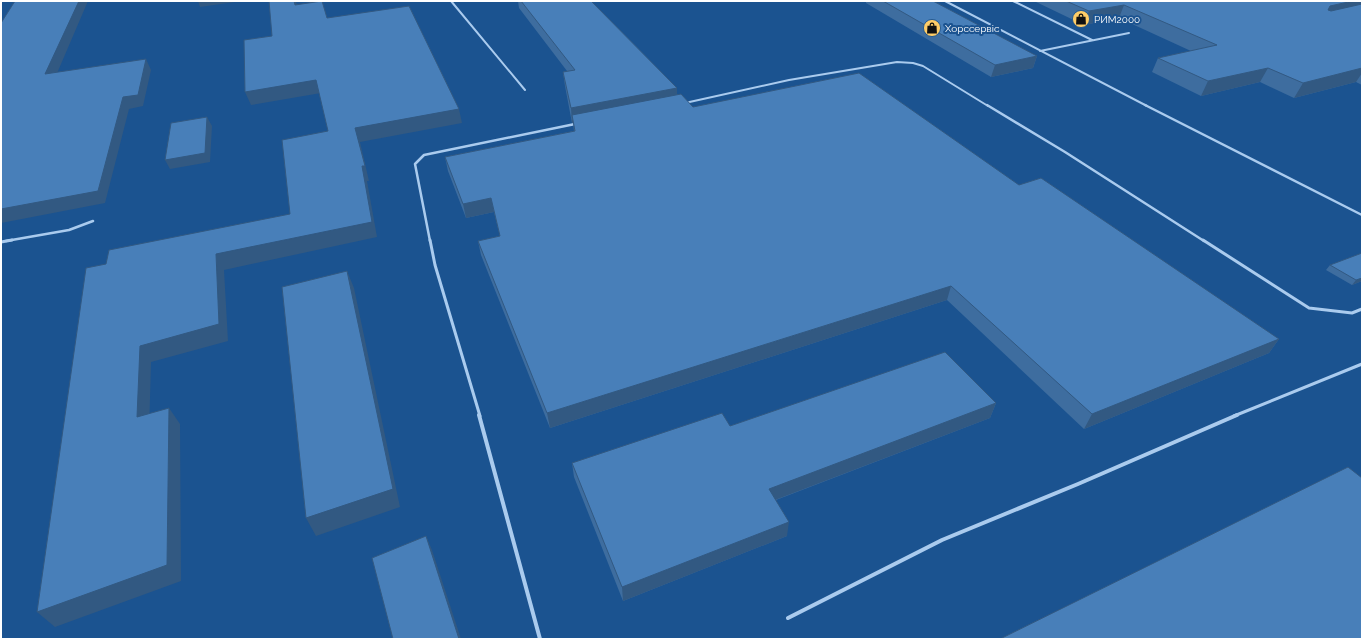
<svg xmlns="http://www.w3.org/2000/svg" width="1363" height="640" viewBox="0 0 1363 640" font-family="Raleway,sans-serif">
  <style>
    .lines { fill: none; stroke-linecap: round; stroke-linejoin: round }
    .lane-far3 { stroke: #aacbee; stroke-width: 2 }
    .lane-far2 { stroke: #aacbee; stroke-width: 2.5 }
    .lane-far1 { stroke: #aacbee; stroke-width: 3 }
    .lane { stroke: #aacbee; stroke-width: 4 }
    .wall { fill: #3e6d9f }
    .shaded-wall { fill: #325982 }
    .building { fill: #487fb9; stroke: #325982 }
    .labels { text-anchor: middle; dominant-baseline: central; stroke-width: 4; stroke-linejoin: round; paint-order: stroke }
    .far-poi-label { font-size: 10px; fill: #fff; stroke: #1b5390; text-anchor: start }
  </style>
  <rect width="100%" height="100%" fill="#1b5390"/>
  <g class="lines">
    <!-- lane-far3 -->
    <path class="lane-far3" d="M451 1 525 90
      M945 1 1147 106
      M1013 1 1092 40
      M1040 51 1129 33
      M685 103 789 80 897 62 913 63 923 66 988 106"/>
    <!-- lane-far2 -->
    <path class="lane-far2" d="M987 105 1065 152 1204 241
      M1145 105 1362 215
      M6 241 69 230 93 221
      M430 241 415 164 424 155 575 124"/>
    <!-- lane-far1 -->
    <path class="lane-far1" d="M430 240 435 265 480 416
      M1203 240 1309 308 1352 313 1362 309
      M1 242 12 240
      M1234 416 1362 364"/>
    <!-- lane -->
    <path class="lane" d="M479 415 540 639
      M788 618 942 540 1078 484 1237 415"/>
  </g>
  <!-- wall -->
  <path class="wall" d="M518 1H591L677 88V95L693 107 1019 185 1279 339 1269 353 1084 429 947 300 550 428 481 255 478 241 500 236 494 212 466 218 448 171 445 157 574 131 573 122 572 123 565 86 563 72 567 71 519 8Z
    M866 1H933L1037 56 1033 68 991 77 866 3Z
    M1034 1H1362V85L1356 82 1294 98 1260 82 1201 96 1152 72 1158 58 1191 51 1119 18 1084 25Z
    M1330 265 1362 281 1352 285 1326 270Z
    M996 403 990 418 776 500 787 536 623 601 574 477 572 463 730 426Z"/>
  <!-- shaded-wall -->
  <path class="shaded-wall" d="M79 1H88L52 85 45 74Z
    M198 1H235V2L200 7Z
    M294 1H296L299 17 295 5Z
    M1353 1H1362V11L1322 20 1330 6Z
    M1124 5 1119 18 1084 25 1089 11Z
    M1037 56 1033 68 991 77 995 65Z
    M146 59 151 70 143 106 129 109 105 203 1 223V209L123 97Z
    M1268 68 1260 82 1201 96 1208 81Z
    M1362 68V73L1356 82 1294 98 1303 83Z
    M316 80 321 93 251 105 245 92Z
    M677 88V102L572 115 573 122 572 123 571 108Z
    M459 109 462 123 360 142 369 181H367L377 237 224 270 228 341 151 362 149 434 137 417 140 346 216 254 372 222 355 128Z
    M207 117 212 126 210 162 170 169 165 160Z
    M491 198 494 212 466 218 463 204Z
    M347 271 354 288 400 507 316 536 306 518Z
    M1362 278V281L1352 285 1356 280Z
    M951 286 947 300 550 428 547 413Z
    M1279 339 1269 353 1084 429 1092 414Z
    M996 403 990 418 767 503 769 489Z
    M169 408 180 424 181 581 55 627 37 612Z
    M789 522 787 536 623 601 622 587Z
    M426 536 432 550 461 639H459Z"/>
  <!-- building -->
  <path class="building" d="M15 1H79L45 74 146 59 138 95 123 97 98 191 1 209V23Z
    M269 1H294L295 5 322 1 327 18 409 6 459 109 355 128 365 166H362L372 222 216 254 219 324 140 346 137 417 169 408 167 565 37 612 86 268 106 264 109 250 290 214 282 140 328 131 316 80 245 92 244 40 272 36Z
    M521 1H591L677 88 571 108 563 72 575 70Z
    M883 1H933L1037 56 995 65Z
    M1066 1H1353L1330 6 1328 10 1331 11 1362 4V68L1303 83 1268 68 1208 81 1158 58 1217 45 1124 5 1089 11Z
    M859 73 1019 185 1041 178 1279 339 1092 414 951 286 547 413 478 241 500 236 491 198 463 204 445 157 575 131 572 115 681 94 693 107Z
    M207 117 205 153 165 160 171 123Z
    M1362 253V278L1356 280 1330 265Z
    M347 271 393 489 306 518 282 287Z
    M945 352 996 403 769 489 789 522 622 587 572 463 722 413 730 426Z
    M1348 467 1362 478V639H1000Z
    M426 536 459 639H393L372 558Z"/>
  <!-- icons -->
  <defs>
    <g id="shop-disc" transform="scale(0.9)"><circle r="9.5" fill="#ffcd67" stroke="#1b5390"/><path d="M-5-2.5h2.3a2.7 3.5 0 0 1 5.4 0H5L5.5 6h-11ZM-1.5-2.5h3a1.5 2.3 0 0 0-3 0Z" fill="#111"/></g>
  </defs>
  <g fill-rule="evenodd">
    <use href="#shop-disc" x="1081" y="19"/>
    <use href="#shop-disc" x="932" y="28"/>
  </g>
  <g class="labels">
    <!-- far-poi labels -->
    <g class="far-poi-label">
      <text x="1094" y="19">РИМ2000</text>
      <text x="945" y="28">Хорссервіс</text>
    </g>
  </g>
  <!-- border -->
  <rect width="1363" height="640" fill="none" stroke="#ffffff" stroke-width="4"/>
</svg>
